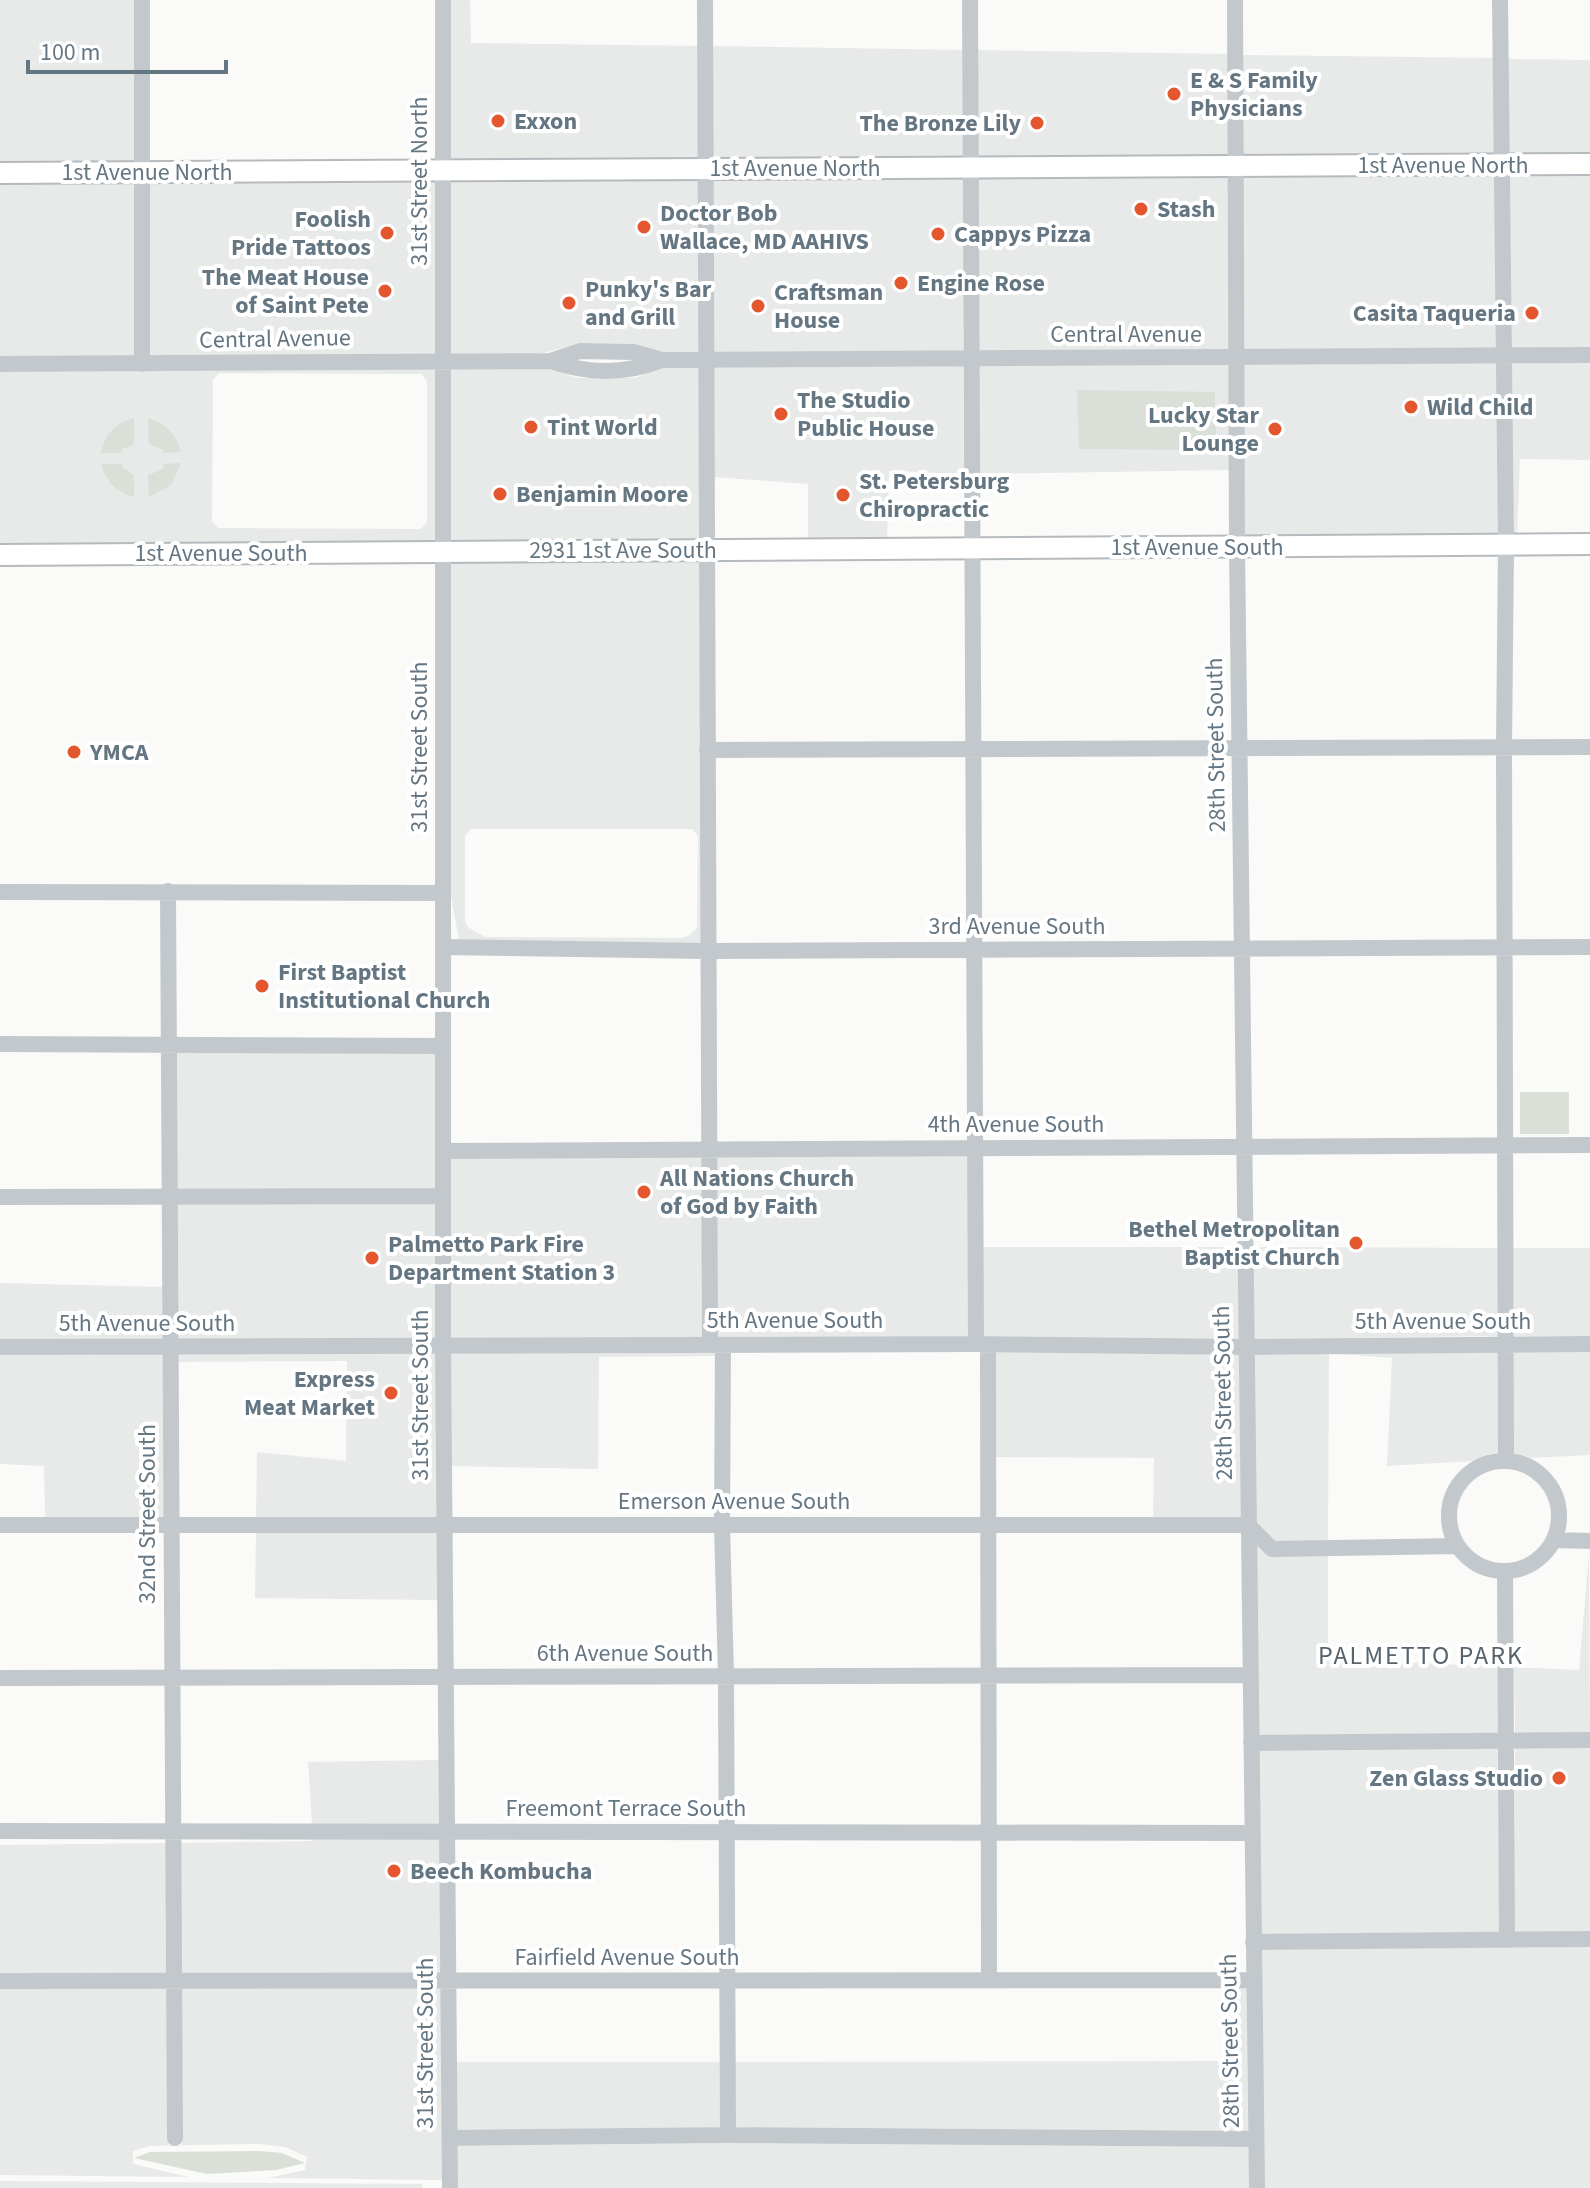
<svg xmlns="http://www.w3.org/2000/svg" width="1590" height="2188" viewBox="0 0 1590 2188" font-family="'Source Sans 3',sans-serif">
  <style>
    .built { fill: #e8e9e9; fill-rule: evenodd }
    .green { fill: #dadfd7 }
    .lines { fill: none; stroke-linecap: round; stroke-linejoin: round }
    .major-casing { stroke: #b5babe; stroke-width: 24 }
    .minor { stroke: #c3c8cc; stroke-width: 16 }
    .major { stroke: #fff; stroke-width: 20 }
    .poi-dot { fill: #e4572e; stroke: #fff; stroke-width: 3 }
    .labels { text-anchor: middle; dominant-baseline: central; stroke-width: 8; stroke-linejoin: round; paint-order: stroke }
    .poi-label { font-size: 24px; font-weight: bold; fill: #657683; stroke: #fff; text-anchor: start }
    .street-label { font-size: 24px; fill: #657683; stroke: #fff }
    .neighbourhood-label { font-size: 26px; letter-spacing: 2px; fill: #57646e; stroke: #fff }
  </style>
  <rect width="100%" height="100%" fill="#fafaf8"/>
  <!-- built -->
  <path class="built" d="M0 0H135V164L0 165Z
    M450 0H470L471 43 699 46V161L450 162Z
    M712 46 963 50V160L712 161Z
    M976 50 1228 54V158L977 159Z
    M1242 55 1494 58V157L1242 158Z
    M1507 59 1590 60V156L1508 157Z
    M1590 171V347L1511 348 1508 172Z
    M1494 172 1498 348 1243 349 1242 173Z
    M1228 174 1229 350 977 351V175Z
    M963 175V351L714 352 712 176Z
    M699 176 700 352H662L634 344 580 343 544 353 450 354V178Z
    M135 179V357L0 356V180Z
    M149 179 436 180 437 354 149 357Z
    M1498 363 1499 537 1243 539V365Z
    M1511 363H1590V460L1520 459 1517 537H1513Z
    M1229 365V470L978 474 977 366Z
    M963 366 964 474 889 471 887 541H808V484L713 477 714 368Z
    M662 368H700L701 542 450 543V369H550L578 378H635Z
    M437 369 436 543 0 547V372ZM219 373 421 374 427 381V522L421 529 218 528 212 521 213 380Z
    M701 557 702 943 459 940 450 891V558ZM471 829H692L698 836 697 927 690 935 682 938 486 937 469 928 465 922V836Z
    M176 1052 437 1054 436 1189H176Z
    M969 1156V1336L717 1337V1157Z
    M704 1157 703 1337 450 1338V1159Z
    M176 1204H436V1338L177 1339Z
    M983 1247H1238L1239 1339 983 1336Z
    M1252 1247 1500 1248V1336L1253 1339Z
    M1513 1248H1590V1336H1514Z
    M0 1283 163 1287 164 1339 0 1340Z
    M995 1351 1239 1355 1242 1517H1153L1154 1458 995 1457Z
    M1500 1352 1499 1453 1486 1455 1473 1461 1387 1466 1392 1358 1339 1354Z
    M1514 1352H1590V1455L1530 1458 1513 1453Z
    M436 1353 438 1518H256L257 1452 346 1461 347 1361 177 1362V1354Z
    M450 1353H716V1356L599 1357 598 1469 451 1466Z
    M164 1354 165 1518H45L44 1466 0 1464V1355Z
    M1329 1354 1328 1541 1274 1542 1255 1522 1253 1355Z
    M256 1533H438V1600L255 1598Z
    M1255 1543 1328 1556V1658L1500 1667 1501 1733 1258 1735Z
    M1589 1554 1590 1733H1515L1514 1667 1579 1670Z
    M1501 1748 1500 1932 1260 1934 1258 1750Z
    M1515 1748H1590V1932H1514Z
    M440 1760 441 1824H312L308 1762Z
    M313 1839H441L442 1973H181L180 1843 312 1841Z
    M167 1843 168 1973H0V1845Z
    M1590 1947V2188H1263L1260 1949Z
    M442 1988 444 2180 268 2178 305 2170 307 2157 285 2147 259 2144 150 2146 133 2151V2164L189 2177 0 2175V1989H168L169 2145H182L181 1989Z
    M1233 1988H1247L1248 2131 735 2127V2062L1232 2061Z
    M456 2062H721V2127L457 2130Z
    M728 2143 1249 2147 1250 2188H457V2146Z
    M0 2181 422 2184V2188H0Z"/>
  <!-- green -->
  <path class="green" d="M1077 390 1215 392 1216 450 1079 449Z
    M134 418V445L122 449V453H101C105 434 115 423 134 418Z
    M148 418C166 423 176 434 181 452L163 453V450L149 444Z
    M181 463 171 485 149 497 148 475 163 469 164 464Z
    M101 464H122V467L134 475V497C116 492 106 482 101 464Z
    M1520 1092H1569V1134H1520Z
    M260 2151 282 2153 305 2163 276 2170 207 2174 134 2158 150 2152Z"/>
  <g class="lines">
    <!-- major casing -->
    <g class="major-casing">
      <path id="major" d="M0 173 1590 164
        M0 555 1590 544"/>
    </g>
    <!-- minor -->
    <path class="minor" d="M443 0V1346L450 2188
      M705 0 710 1345
      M970 0 976 1344
      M1235 0 1237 546 1257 2188
      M1500 0 1506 545 1504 748 1506 1460
      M550 361C589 374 623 375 662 360
      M0 364 550 361 580 351 634 352 662 360 1590 355
      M142 364V0
      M707 750 1590 747
      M168 891 175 2138
      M0 892 443 893
      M443 947 708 951 1590 947
      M0 1044 443 1046
      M443 1151 1590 1145
      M0 1197 443 1196
      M988 1344 989 1980
      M723 1345 722 1525 726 1676 728 2135
      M0 1347 976 1344 1246 1347 1590 1344
      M1449 1516a55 55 0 1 1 110 0a55 55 0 1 1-110 0Z
      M0 1525H1248L1272 1549 1458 1546
      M1555 1540 1590 1541
      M1505 1571 1507 1940
      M0 1678 1250 1675
      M1251 1743 1590 1740
      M0 1831 1252 1833
      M1253 1942 1590 1939
      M0 1981 1253 1980
      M450 2138 728 2135 1255 2139"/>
    <!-- major -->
    <use href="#major" class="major"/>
  </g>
  <!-- markers -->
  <g class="poi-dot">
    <circle cx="1174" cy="94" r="8"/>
    <circle cx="498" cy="121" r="8"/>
    <circle cx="1037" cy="123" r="8"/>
    <circle cx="1141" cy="209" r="8"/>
    <circle cx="644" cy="227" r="8"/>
    <circle cx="387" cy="233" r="8"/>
    <circle cx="938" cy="234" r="8"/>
    <circle cx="901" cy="283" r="8"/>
    <circle cx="385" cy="291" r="8"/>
    <circle cx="569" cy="303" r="8"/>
    <circle cx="758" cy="306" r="8"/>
    <circle cx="1532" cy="313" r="8"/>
    <circle cx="1411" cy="407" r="8"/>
    <circle cx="781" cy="414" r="8"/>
    <circle cx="531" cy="427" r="8"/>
    <circle cx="1275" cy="429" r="8"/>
    <circle cx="500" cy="494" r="8"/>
    <circle cx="843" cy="495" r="8"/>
    <circle cx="74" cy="752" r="8"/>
    <circle cx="262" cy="986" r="8"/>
    <circle cx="644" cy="1192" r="8"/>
    <circle cx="1356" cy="1243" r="8"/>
    <circle cx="372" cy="1258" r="8"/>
    <circle cx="391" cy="1393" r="8"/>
    <circle cx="1559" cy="1778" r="8"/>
    <circle cx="394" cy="1871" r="8"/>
  </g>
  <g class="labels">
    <!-- poi labels -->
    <g class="poi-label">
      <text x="1190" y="80">E &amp; S Family<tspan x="1190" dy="28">Physicians</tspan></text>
      <text x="514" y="121">Exxon</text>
      <text x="1021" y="123" text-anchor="end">The Bronze Lily</text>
      <text x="1157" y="209">Stash</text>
      <text x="660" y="213">Doctor Bob<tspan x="660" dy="28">Wallace, MD AAHIVS</tspan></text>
      <text x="371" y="219" text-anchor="end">Foolish<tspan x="371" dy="28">Pride Tattoos</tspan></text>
      <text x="954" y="234">Cappys Pizza</text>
      <text x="369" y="277" text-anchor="end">The Meat House<tspan x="369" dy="28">of Saint Pete</tspan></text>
      <text x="917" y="283">Engine Rose</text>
      <text x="585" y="289">Punky's Bar<tspan x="585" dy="28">and Grill</tspan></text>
      <text x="774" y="292">Craftsman<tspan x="774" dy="28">House</tspan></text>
      <text x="1516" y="313" text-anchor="end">Casita Taqueria</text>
      <text x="797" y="400">The Studio<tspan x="797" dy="28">Public House</tspan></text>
      <text x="1427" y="407">Wild Child</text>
      <text x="1259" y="415" text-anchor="end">Lucky Star<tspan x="1259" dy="28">Lounge</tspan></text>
      <text x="547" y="427">Tint World</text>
      <text x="859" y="481">St. Petersburg<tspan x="859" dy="28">Chiropractic</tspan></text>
      <text x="516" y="494">Benjamin Moore</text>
      <text x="90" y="752">YMCA</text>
      <text x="278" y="972">First Baptist<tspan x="278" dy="28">Institutional Church</tspan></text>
      <text x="660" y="1178">All Nations Church<tspan x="660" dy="28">of God by Faith</tspan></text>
      <text x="1340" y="1229" text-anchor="end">Bethel Metropolitan<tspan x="1340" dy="28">Baptist Church</tspan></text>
      <text x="388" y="1244">Palmetto Park Fire<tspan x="388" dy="28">Department Station 3</tspan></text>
      <text x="375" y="1379" text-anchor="end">Express<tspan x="375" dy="28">Meat Market</tspan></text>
      <text x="1543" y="1778" text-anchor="end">Zen Glass Studio</text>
      <text x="410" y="1871">Beech Kombucha</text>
    </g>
    <!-- street labels -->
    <g class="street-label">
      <text x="1443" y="165">1st Avenue North</text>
      <text x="795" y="168">1st Avenue North</text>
      <text x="147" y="172">1st Avenue North</text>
      <text transform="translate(419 181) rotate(-90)">31st Street North</text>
      <text x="1126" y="334">Central Avenue</text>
      <text transform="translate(275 339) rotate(-1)">Central Avenue</text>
      <text x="1197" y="547">1st Avenue South</text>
      <text x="623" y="550">2931 1st Ave South</text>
      <text x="221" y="553">1st Avenue South</text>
      <text transform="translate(1216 745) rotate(-91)">28th Street South</text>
      <text transform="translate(419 747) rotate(-90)">31st Street South</text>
      <text x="1017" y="926">3rd Avenue South</text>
      <text x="1016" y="1124">4th Avenue South</text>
      <text x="795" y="1320">5th Avenue South</text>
      <text x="1443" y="1321">5th Avenue South</text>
      <text x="147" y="1323">5th Avenue South</text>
      <text transform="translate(1223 1393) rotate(-91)">28th Street South</text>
      <text transform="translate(420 1395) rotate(-90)">31st Street South</text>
      <text x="734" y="1501">Emerson Avenue South</text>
      <text transform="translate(147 1514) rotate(-90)">32nd Street South</text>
      <text x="625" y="1653">6th Avenue South</text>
      <text x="626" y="1808">Freemont Terrace South</text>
      <text x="627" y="1957">Fairfield Avenue South</text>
      <text transform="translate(1230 2041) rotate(-91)">28th Street South</text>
      <text transform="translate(425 2043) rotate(-90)">31st Street South</text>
    </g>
    <!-- neighbourhood labels -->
    <g class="neighbourhood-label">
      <text x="1421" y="1655">PALMETTO PARK</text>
    </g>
  </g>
  <!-- scale -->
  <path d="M28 60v12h198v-12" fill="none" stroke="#657683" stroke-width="4"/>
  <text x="40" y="60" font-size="24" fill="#657683" stroke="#ffffff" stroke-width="6" paint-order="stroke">100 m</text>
</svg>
